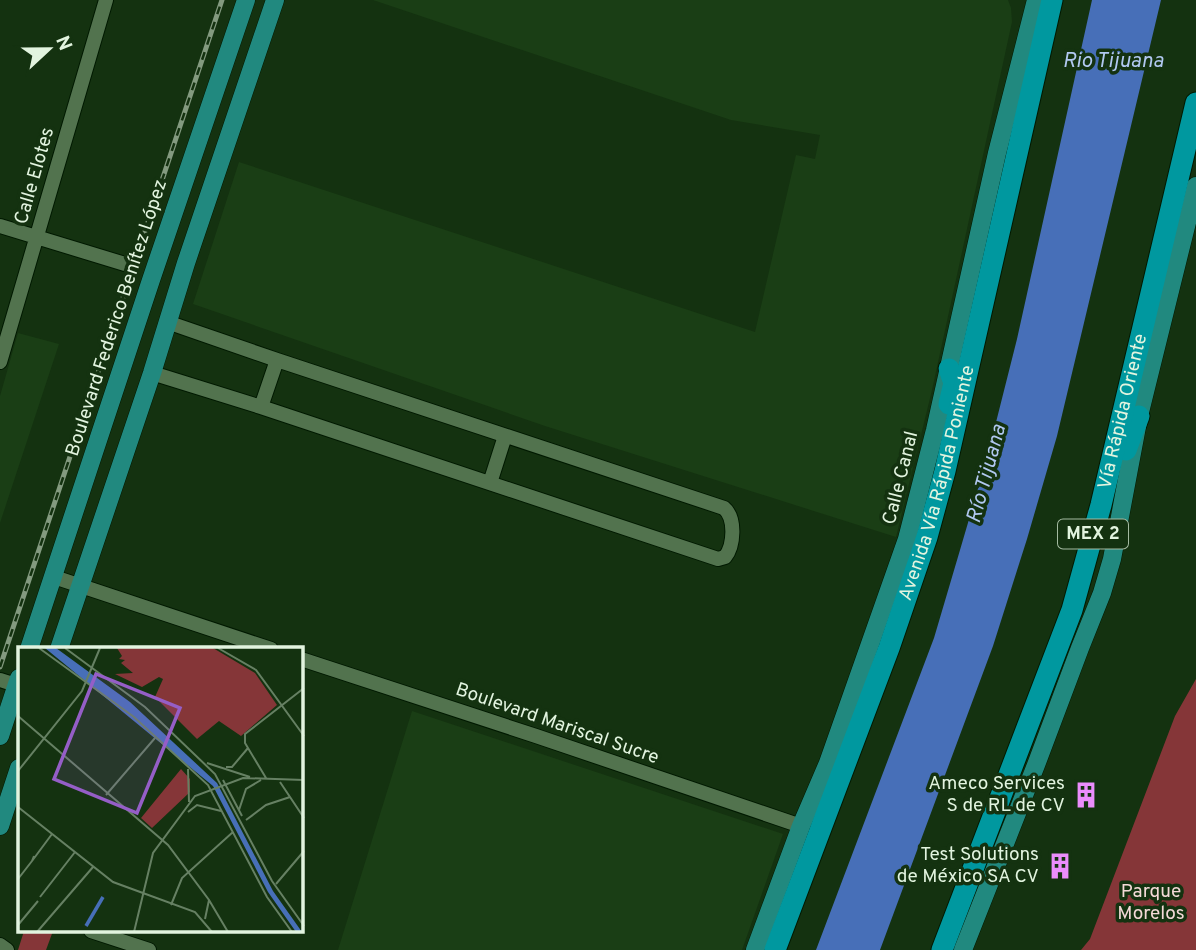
<svg xmlns="http://www.w3.org/2000/svg" width="1196" height="950" viewBox="0 0 1196 950" font-family="Overpass,sans-serif">
  <style>
    .built { fill: #1a3e15 }
    .green { fill: #853638 }
    .water { fill: #476fb8 }
    .lines { fill: none; stroke-linecap: round; stroke-linejoin: round }
    .minor-casing { stroke: #001900; stroke-width: 16 }
    .major-casing { stroke: #001900; stroke-width: 19 }
    .highway-casing { stroke: #001900; stroke-width: 23 }
    .minor { stroke: #52734e; stroke-width: 14 }
    .major { stroke: #21897f; stroke-width: 18 }
    .highway { stroke: #00989f; stroke-width: 21 }
    .rail-casing { stroke: #839a7f; stroke-width: 5 }
    .rail { stroke: #143210; stroke-width: 2.5; stroke-dasharray: 8; stroke-linecap: butt }
    .labels { text-anchor: middle; dominant-baseline: central; stroke-width: 7; stroke-linejoin: round; paint-order: stroke }
    .shield { fill: #143210; stroke: #a4baa1; stroke-width: 2 }
    .shield-label { font-size: 18px; font-weight: bold; fill: #e2f4df }
    .street-label { font-size: 19px; fill: #e2f4df; stroke: #143210 }
    .poi-label { font-size: 19px; fill: #e2f4df; stroke: #143210; text-anchor: end }
    .park-label { font-size: 19px; fill: #f4d9d7; stroke: #143210 }
    .water-label { font-size: 21px; font-style: italic; fill: #b1c8f0; stroke: #143210 }
    .inset-river { fill: none; stroke: #476fb8; stroke-width: 3.5 }
    .inset-road { fill: none; stroke: #668063; stroke-width: 2 }
    .view { fill: #955ec7; fill-opacity: 0.15; stroke: #955ec7; stroke-width: 3.5 }
    .inset-edge { fill: none; stroke: #e2f4df; stroke-width: 3.5 }
  </style>
  <rect width="100%" height="100%" fill="#143210"/>
  <!-- built -->
  <path class="built" d="M373 0H1008L1011 8 1012 22 1010 31 932 390 896 537 545 426 193 304 239 162 755 332 796 155 815 159 820 135 731 120Z
    M18 333 59 344 0 523V396Z
    M412 711 783 834 742 950H338Z"/>
  <!-- green -->
  <path class="green" d="M1196 679V950H1081L1090 939 1175 716Z
    M24 931H53L46 950H18Z"/>
  <!-- water -->
  <path class="water" d="M1092 0H1161L1057 436 1027 539 993 646 880 950H816L934 638 960 550 987 458 1017 339Z"/>
  <g class="lines">
    <!-- minor casing -->
    <g class="minor-casing">
      <path id="minor" d="M0 226 125 264
        M0 362 106 0
        M152 373 261 407 718 559 725 557C734 546 736 518 724 508L277 360 167 322
        M261 407 277 360
        M490 483 505 436
        M54 577 271 649
        M301 659 536 736 801 826
        M0 680 19 686
        M91 931 149 950
        M0 945 7 950"/>
    </g>
    <!-- major casing -->
    <g class="major-casing">
      <path id="major" d="M29 649 151 280 246 0
        M59 649 152 373 186 263 275 0
        M0 736 19 678
        M0 826 19 768
        M755 950 801 826 828 763 907 539 935 430 997 153 1036 0
        M963 950 1036 765 1080 648 1102 593 1112 559 1139 416 1196 186"/>
    </g>
    <!-- highway casing -->
    <g class="highway-casing">
      <g id="highway">
        <path d="M949 369 954 383 949 404"/>
        <path d="M1126 450 1139 416"/>
        <path id="s1" d="M775 950 889 648 927 537 945 471 1052 0"/>
        <path id="s2" d="M942 950 1072 610 1101 505 1196 103"/>
      </g>
    </g>
    <!-- minor -->
    <use href="#minor" class="minor"/>
    <!-- major -->
    <use href="#major" class="major"/>
    <!-- highway -->
    <use href="#highway" class="highway"/>
    <!-- rail casing -->
    <g class="rail-casing">
      <path id="rail" d="M0 667 222 0"/>
    </g>
    <!-- rail -->
    <use href="#rail" class="rail"/>
  </g>
  <!-- icons -->
  <defs>
    <g id="building-bare" transform="scale(2.1)"><path d="M-4-6H4V6H1V3H-1V6H-4ZM-2.5-4.3h1.7v1.8h-1.7ZM.8-4.3h1.7v1.8H.8ZM-2.5-1h1.7V.8h-1.7ZM.8-1h1.7V.8H.8Z" fill="#eb8dfc" stroke="#143210" stroke-width="2.5" paint-order="stroke"/></g>
  </defs>
  <g fill-rule="evenodd">
    <use href="#building-bare" x="1086" y="795"/>
    <use href="#building-bare" x="1060" y="866"/>
  </g>
  <g class="labels">
    <!-- shield labels -->
    <rect class="shield" x="1058" y="519.5" width="70" height="29" rx="5"/>
    <g class="shield-label">
      <text x="1093" y="534">MEX 2</text>
    </g>
    <!-- street labels -->
    <g class="street-label">
      <text transform="translate(35 176) rotate(-74)">Calle Elotes</text>
      <text transform="translate(117 318) rotate(-72)">Boulevard Federico Benítez López</text>
      <text stroke="none"><textPath href="#s2" startOffset="569">Vía Rápida Oriente</textPath></text>
      <text transform="translate(901 478) rotate(-76)">Calle Canal</text>
      <text stroke="none"><textPath href="#s1" startOffset="495">Avenida Vía Rápida Poniente</textPath></text>
      <text transform="translate(557 724) rotate(19)">Boulevard Mariscal Sucre</text>
    </g>
    <!-- poi labels -->
    <g class="poi-label">
      <text x="1065" y="784">Ameco Services<tspan x="1065" dy="22">S de RL de CV</tspan></text>
      <text x="1039" y="855">Test Solutions<tspan x="1039" dy="22">de México SA CV</tspan></text>
    </g>
    <!-- park labels -->
    <g class="park-label">
      <text x="1151" y="892">Parque<tspan x="1151" dy="22">Morelos</tspan></text>
    </g>
    <!-- water labels -->
    <g class="water-label">
      <text x="1113" y="61">Rio Tijuana</text>
      <text transform="translate(987 474) rotate(-75)">Río Tijuana</text>
    </g>
  </g>
  <!-- overview -->
  <g transform="translate(18 647)">
    <rect width="285" height="285" fill="#143210"/>
    <path d="M99 1H195L237 26 259 58 223 89 201 74 179 92 137 50 145 32 141 30 124 40 97 27 115 26 103 16 107 13 101 12 104 9ZM163 122 172 132V145L134 181 123 171Z" fill="#853638"/>
    <path d="M27 1H38L112 55 199 136 255 244 284 285H278L250 245 195 139Z" fill="#476fb8"/>
    <path class="inset-river" d="M68 279 85 250"/>
    <path class="inset-road" d="M21 1 116 70 190 138 249 250 274 285M47 1 127 60 197 127 254 234 286 279M200 1 238 23 286 89M0 69 150 198 191 253 187 272M189 116 232 130M208 120H214L230 101M170 122 171 155M0 124 64 44 82 1M248 131 227 96V87L286 41M205 133 224 169M262 135 286 171M88 148 137 91M0 160 95 235 177 265 194 285M221 163 228 142 243 133M170 165 179 158 203 164M235 168 228 173 248 158 272 150M16 209 14 214 34 187M0 232 14 214M258 237 286 204M22 250 57 205M191 253 210 285M153 258 164 231 215 185M0 278 20 254M19 285 75 220M116 285 135 206 177 149 225 131 286 133"/>
    <path class="view" d="M78 27 162 61 119 166 36 132Z"/>
    <rect width="285" height="285" class="inset-edge"/>
  </g>
  <!-- north arrow -->
  <g transform="translate(49 49) rotate(68)" stroke="#143210" stroke-width="5" paint-order="stroke">
  <path d="M0-5L12 26L0 18L-12 26Z" fill="#e2f4df"/>
  <text y="-10" font-size="19" font-weight="bold" text-anchor="middle" fill="#e2f4df">N</text>
  </g>
</svg>
